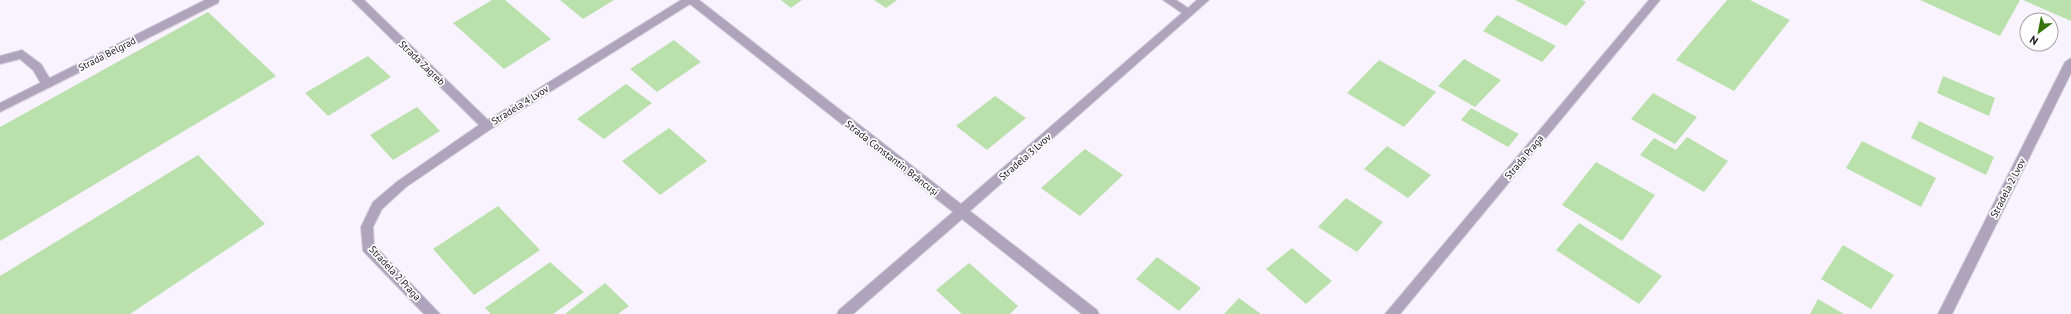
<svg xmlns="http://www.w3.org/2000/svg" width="2071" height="314" viewBox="0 0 2071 314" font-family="'PT Sans',sans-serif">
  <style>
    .building { fill: #bae0ab }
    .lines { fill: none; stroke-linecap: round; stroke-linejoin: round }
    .service-casing { stroke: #d4cfdb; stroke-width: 2 }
    .minor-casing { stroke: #d4cfdb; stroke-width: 2 }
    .service { fill: #aea4bc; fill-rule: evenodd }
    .minor { fill: #aea4bc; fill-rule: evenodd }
    .labels { text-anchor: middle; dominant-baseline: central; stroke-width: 3.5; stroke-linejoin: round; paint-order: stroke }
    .street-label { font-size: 10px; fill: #17131d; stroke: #fff }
  </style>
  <rect width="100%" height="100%" fill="#f8f3ff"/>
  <!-- building -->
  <path class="building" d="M492 0H505L551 39 504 69 453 23Z
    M560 0H614L583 19Z
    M781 0H802L791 8Z
    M874 0H897L886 8Z
    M1515 0H1582L1586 2 1566 26Z
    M1727 0H1750L1790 20 1734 91 1676 60Z
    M1920 0H2020L2000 36Z
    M2023 0H2071V21Z
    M208 12 276 76 0 241V127Z
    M1497 15 1556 46 1542 62 1483 31Z
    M674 40 701 62 657 92 630 69Z
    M368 56 391 77 328 116 305 93Z
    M1464 59 1501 80 1475 107 1438 86Z
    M1379 60 1436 92 1404 127 1347 93Z
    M1943 76 1995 98 1989 116 1937 93Z
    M626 84 652 103 604 139 577 119Z
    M1653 93 1697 117 1675 144 1631 119Z
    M995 96 1026 118 987 150 956 126Z
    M417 107 440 131 393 160 370 135Z
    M1471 108 1519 134 1508 147 1461 120Z
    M1919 121 1994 157 1986 175 1911 138Z
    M669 128 707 161 660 195 622 161Z
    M1687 137 1728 161 1704 192 1640 155 1654 138 1676 150Z
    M1862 141 1936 178 1921 207 1846 168Z
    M1387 146 1431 175 1408 198 1364 169Z
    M1085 149 1123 175 1080 216 1041 188Z
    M198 155 265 224 130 314H0V276Z
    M1596 162 1655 195 1622 241 1562 205Z
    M1346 198 1383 222 1357 252 1318 227Z
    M498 206 540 250 474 295 433 249Z
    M1579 223 1662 276 1639 304 1556 250Z
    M1843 245 1894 275 1871 309 1821 279Z
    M1292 248 1332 281 1306 304 1266 269Z
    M1157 257 1201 288 1179 311 1136 279Z
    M550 262 584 292 553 314H491L485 308Z
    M969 263 1018 306 1010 314H962L936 290Z
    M605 283 629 306 618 314H565Z
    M1239 298 1261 314H1224Z
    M1818 299 1844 314H1810Z"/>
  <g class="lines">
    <!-- service casing -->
    <g class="service-casing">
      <path id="service" d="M22 50 41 64 53 84 51 87H43L33 70 20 59 0 64V56Z"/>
    </g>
    <!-- minor casing -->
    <g class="minor-casing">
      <path id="minor" d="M205 0H219L218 3 0 112V103Z
        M352 0H364L488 120 681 0H699L961 204 1182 13 1163 0H1176L1188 8 1197 0H1209L970 211 1097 310 1099 314H1082L962 219 853 314H837L839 310 953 212 690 4 491 129 406 187 382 209 373 227 374 245 440 314H424L363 251 361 227 373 202 398 181 479 125Z
        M1649 0H1660L1400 314H1385Z
        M2071 58V73L1952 314H1938L2065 62Z"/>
    </g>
    <!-- service -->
    <use href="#service" class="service"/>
    <!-- minor -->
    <use href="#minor" class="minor"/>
  </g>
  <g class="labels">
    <!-- street labels -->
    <g class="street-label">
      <text transform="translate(107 54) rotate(-27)">Strada Belgrad</text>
      <text transform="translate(422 63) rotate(44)">Strada Zagreb</text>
      <text transform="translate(520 105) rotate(-32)">Stradela 4 Lvov</text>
      <text transform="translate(1025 157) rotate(-41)">Stradela 3 Lvov</text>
      <text transform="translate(1524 157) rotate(-50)">Strada Praga</text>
      <text transform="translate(892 158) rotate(38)">Strada Constantin Brâncuși</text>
      <text transform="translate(2008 188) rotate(-63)">Stradela 2 Lvov</text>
      <text transform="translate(395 273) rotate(47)">Stradela 2 Praga</text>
    </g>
  </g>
  <!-- north arrow -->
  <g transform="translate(2039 32) rotate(212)"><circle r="19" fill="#ffffff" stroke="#a2a1a5"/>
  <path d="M0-3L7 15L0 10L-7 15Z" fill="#36740b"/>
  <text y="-6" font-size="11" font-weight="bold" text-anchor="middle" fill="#17131d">N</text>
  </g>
</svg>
